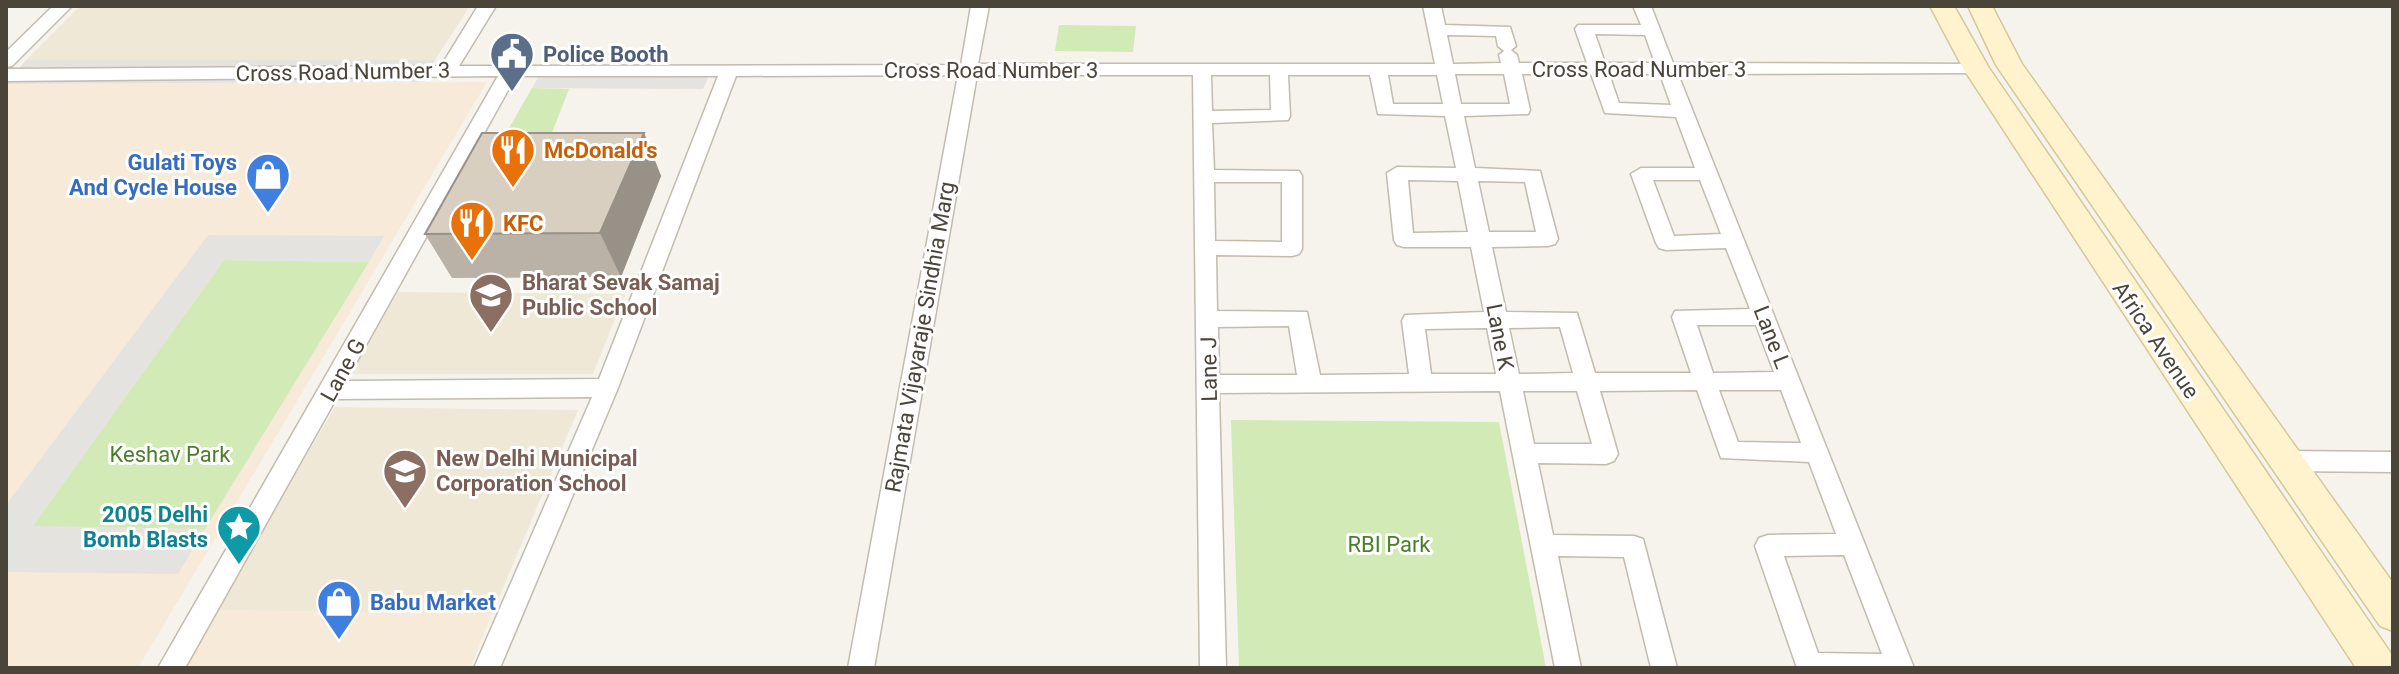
<svg xmlns="http://www.w3.org/2000/svg" width="2399" height="674" viewBox="0 0 2399 674" font-family="Roboto,sans-serif">
  <style>
    .commercial { fill: #f7ead8 }
    .education { fill: #efe8d6 }
    .green { fill: #d2eab5 }
    .parking { fill: #e5e3e0 }
    .lines { fill: none; stroke-linecap: round; stroke-linejoin: round }
    .minor-casing { stroke: #c2bbae; stroke-width: 3 }
    .secondary-casing { stroke: #d6c79b; stroke-width: 3 }
    .minor { fill: #fff; fill-rule: evenodd }
    .secondary { fill: #fff3cd; fill-rule: evenodd }
    .wall { fill: #bab2a6 }
    .shaded-wall { fill: #979187 }
    .building { fill: #d8cfc1; stroke: #979187; stroke-width: 2 }
    .labels { text-anchor: middle; dominant-baseline: central; stroke-width: 6; stroke-linejoin: round; paint-order: stroke }
    .service-label { font-size: 22px; font-weight: bold; fill: #4e5e75; stroke: #fff; text-anchor: start }
    .street-label { font-size: 22px; fill: #4b4439; stroke: #fff }
    .food-label { font-size: 22px; font-weight: bold; fill: #c56008; stroke: #fff; text-anchor: start }
    .shop-label { font-size: 22px; font-weight: bold; fill: #366cbe; stroke: #fff; text-anchor: end }
    .education-label { font-size: 22px; font-weight: bold; fill: #785e54; stroke: #fff; text-anchor: start }
    .park-label { font-size: 22px; fill: #4a7f2a; stroke: #fff }
    .culture-label { font-size: 22px; font-weight: bold; fill: #0d838f; stroke: #fff; text-anchor: end }
  </style>
  <rect width="100%" height="100%" fill="#f6f3ec"/>
  <!-- commercial -->
  <path class="commercial" d="M487 82 138 668H6V84Z
    M216 610 492 614 470 668H181Z"/>
  <!-- education -->
  <path class="education" d="M80 6H470L435 60H26Z
    M398 292 625 294 593 374H351Z
    M335 407 578 410 492 614 216 610Z"/>
  <!-- green -->
  <path class="green" d="M1059 25 1136 26 1133 52 1055 51Z
    M532 88 569 89 541 161 489 163Z
    M224 260 369 262 205 529 32 527Z
    M1231 420 1499 422 1546 668H1239Z"/>
  <!-- parking -->
  <path class="parking" d="M26 60H435L422 82 6 84Z
    M543 68 712 69 703 89 532 88Z
    M208 235 384 236 369 262 224 260 33 526 205 529 178 574 6 572V505Z"/>
  <g class="lines">
    <!-- minor casing -->
    <g class="minor-casing">
      <path id="minor" d="M53 6H72L12 66 6 67V52Z
        M478 6H496L459 66 961 65 971 6H989L978 64H1435L1423 6H1441L1445 25 1510 27 1516 46 1511 50 1517 55 1519 63H1587L1575 29 1578 25H1641L1633 6H1651L1673 63 1982 64 1985 68 1982 72 1976 73 1678 74 1914 668H1797L1755 546 1759 538 1768 535 1836 534 1809 462 1721 458 1697 390 1600 391 1618 454 1614 461 1606 464 1538 463 1553 535 1634 536 1643 539 1677 668H1651L1624 557 1558 556 1581 668H1555L1500 391 1219 393 1226 668H1200L1193 75H977L874 668H848L958 75 736 76 618 388 500 668H474L592 397 336 399 185 668H158L498 76 6 81V69L441 66ZM1595 34 1645 35 1655 63H1605ZM1447 35 1496 36 1498 46 1504 51 1499 55 1501 63 1453 64ZM1455 74H1504L1510 104H1461ZM1522 74H1591L1605 113 1676 117 1695 168H1641L1631 174 1656 243 1659 248 1666 250 1726 248 1750 309 1675 311 1672 317 1691 373H1595L1577 313 1506 312 1492 247 1548 246 1555 244 1558 239 1540 171 1475 168 1464 116 1528 114 1530 110ZM1609 74H1660L1671 105 1619 103ZM1211 75H1270L1271 110 1212 111ZM1288 75H1370L1378 114 1445 116 1456 168 1397 167 1387 173 1394 240 1397 245 1404 247H1471L1484 312 1405 315 1402 321 1409 374 1320 375 1307 312 1217 311 1216 255 1292 256 1299 254 1302 249V176L1299 171 1214 170 1212 123 1288 120 1290 116ZM1388 75H1437L1443 104H1393ZM516 76H718L599 379 346 381ZM1408 180 1458 181 1468 232 1413 233ZM1653 180H1700L1721 234 1674 236ZM1478 181 1525 182 1536 232H1489ZM1214 182H1282V242L1215 241ZM1697 325H1756L1774 372 1713 373ZM1289 326 1297 375H1219L1218 327ZM1560 327 1573 373 1519 374 1509 328ZM1487 328 1496 374H1431L1425 329ZM1719 390H1781L1801 443 1738 442ZM1523 391H1577L1592 444H1534ZM1844 555 1882 654 1818 653 1784 556Z
        M2284 451 2393 452V472L2284 471 2276 468 2272 461 2276 454Z"/>
    </g>
    <!-- secondary casing -->
    <g class="secondary-casing">
      <path id="secondary" d="M1930 6H1954L1989 68 2392 655 2393 668H2356L1963 68Z
        M1968 6H1992L2022 64 2393 583V631L2380 626 1996 65Z"/>
    </g>
    <!-- minor -->
    <use href="#minor" class="minor"/>
    <!-- secondary -->
    <use href="#secondary" class="secondary"/>
  </g>
  <!-- wall -->
  <path class="wall" d="M644 133 661 176 621 277 452 278 425 234Z"/>
  <!-- shaded-wall -->
  <path class="shaded-wall" d="M644 133 661 176 621 277 600 233Z"/>
  <!-- building -->
  <path class="building" d="M482 133H644L600 233 425 234Z"/>
  <!-- icons -->
  <defs>
    <g id="civic-pin" transform="scale(2.3)"><path d="M0 17L-7.5 6A9.5 9.5 0 1 1 7.5 6Z" fill="#5c6f8a" stroke="#fff"/><path d="M-.6-6.5H3V-4.5H.6V-3L4-1V1h2V6H-6V1h2V-1L-.6-3ZM-1.2 2.5V6h2.4V2.5Z" fill="#fff"/></g>
    <g id="restaurant-pin" transform="scale(2.3)"><path d="M0 17L-7.5 6A9.5 9.5 0 1 1 7.5 6Z" fill="#e8710a" stroke="#fff"/><path d="M-5-6h1v4h1v-4h1v4h1v-4h1v5L-1.5 .5V6h-2V.5L-5-1ZM5-6V6H3V1.5H1.5Q1.5-4 5-6Z" fill="#fff"/></g>
    <g id="shop-pin" transform="scale(2.3)"><path d="M0 17L-7.5 6A9.5 9.5 0 1 1 7.5 6Z" fill="#3f7fe0" stroke="#fff"/><path d="M-5-2.5h2.3a2.7 3.5 0 0 1 5.4 0H5L5.5 6h-11ZM-1.5-2.5h3a1.5 2.3 0 0 0-3 0Z" fill="#fff"/></g>
    <g id="school-pin" transform="scale(2.3)"><path d="M0 17L-7.5 6A9.5 9.5 0 1 1 7.5 6Z" fill="#8d6e63" stroke="#fff"/><path d="M0-5L7-2L0 1L-7-2ZM-4 1L0 2.5L4 1V4Q0 6-4 4Z" fill="#fff"/></g>
    <g id="sight-pin" transform="scale(2.3)"><path d="M0 17L-7.5 6A9.5 9.5 0 1 1 7.5 6Z" fill="#0f9aa8" stroke="#fff"/><path d="M0-6L1.8-2.2L6-1.7L2.9 1.2L3.7 5.4L0 3.3L-3.7 5.4L-2.9 1.2L-6-1.7L-1.8-2.2Z" fill="#fff"/></g>
  </defs>
  <g fill-rule="evenodd">
    <use href="#civic-pin" x="512" y="54"/>
    <use href="#restaurant-pin" x="513" y="150"/>
    <use href="#shop-pin" x="268" y="175"/>
    <use href="#restaurant-pin" x="472" y="223"/>
    <use href="#school-pin" x="491" y="295"/>
    <use href="#school-pin" x="405" y="471"/>
    <use href="#sight-pin" x="239" y="527"/>
    <use href="#shop-pin" x="339" y="602"/>
  </g>
  <g class="labels">
    <!-- service labels -->
    <g class="service-label">
      <text x="543" y="54">Police Booth</text>
    </g>
    <!-- street labels -->
    <g class="street-label">
      <text x="1639" y="69">Cross Road Number 3</text>
      <text x="991" y="70">Cross Road Number 3</text>
      <text transform="translate(343 72) rotate(-1)">Cross Road Number 3</text>
      <text transform="translate(920 337) rotate(-80)">Rajmata Vijayaraje Sindhia Marg</text>
      <text transform="translate(1500 337) rotate(79)">Lane K</text>
      <text transform="translate(1772 337) rotate(69)">Lane L</text>
      <text transform="translate(2156 340) rotate(56)">Africa Avenue</text>
      <text transform="translate(1209 369) rotate(-91)">Lane J</text>
      <text transform="translate(343 370) rotate(-61)">Lane G</text>
    </g>
    <!-- food labels -->
    <g class="food-label">
      <text x="544" y="150">McDonald's</text>
      <text x="503" y="223">KFC</text>
    </g>
    <!-- shop labels -->
    <g class="shop-label">
      <text x="237" y="162">Gulati Toys<tspan x="237" dy="25">And Cycle House</tspan></text>
      <text x="370" y="602" text-anchor="start">Babu Market</text>
    </g>
    <!-- education labels -->
    <g class="education-label">
      <text x="522" y="282">Bharat Sevak Samaj<tspan x="522" dy="25">Public School</tspan></text>
      <text x="436" y="458">New Delhi Municipal<tspan x="436" dy="25">Corporation School</tspan></text>
    </g>
    <!-- park labels -->
    <g class="park-label">
      <text x="170" y="454">Keshav Park</text>
      <text x="1389" y="544">RBI Park</text>
    </g>
    <!-- culture labels -->
    <g class="culture-label">
      <text x="208" y="514">2005 Delhi<tspan x="208" dy="25">Bomb Blasts</tspan></text>
    </g>
  </g>
  <!-- border -->
  <rect width="2399" height="674" fill="none" stroke="#4b4439" stroke-width="16"/>
</svg>
